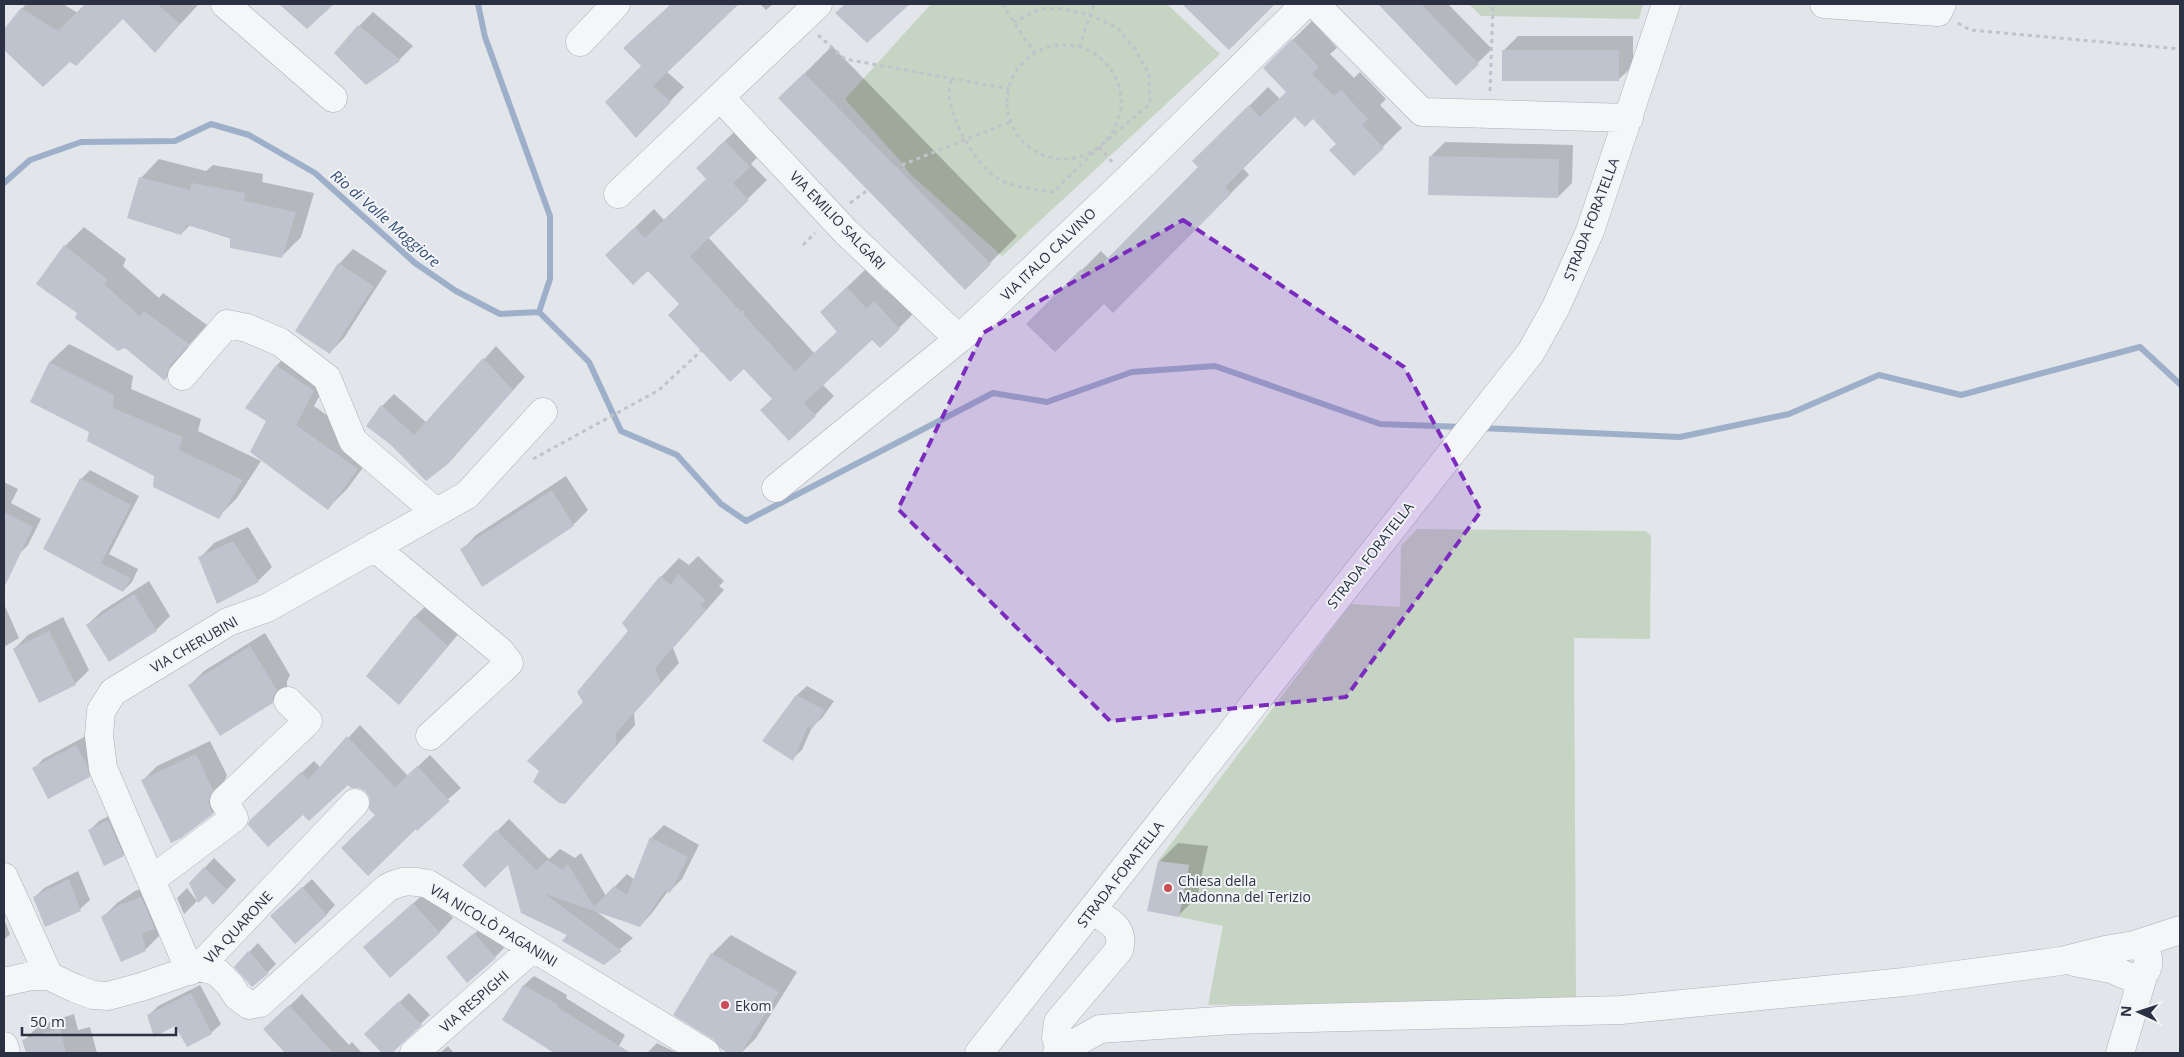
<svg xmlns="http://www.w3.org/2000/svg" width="2184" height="1057" viewBox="0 0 2184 1057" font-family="'Open Sans',sans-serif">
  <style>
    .green { fill: #c6d4c3 }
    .shadow { fill: #0003 }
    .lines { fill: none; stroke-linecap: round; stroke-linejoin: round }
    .stream { stroke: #9eb0c9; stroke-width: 6 }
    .building { fill: #bfc3cd }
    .minor-casing { stroke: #abafb8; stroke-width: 29 }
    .path { stroke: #c0c3c9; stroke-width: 3; stroke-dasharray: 4 4; stroke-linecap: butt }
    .minor { stroke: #f5f6f8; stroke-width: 28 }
    .marked { fill: #7b2cbf; fill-opacity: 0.2; stroke: #7b2cbf; stroke-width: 4; stroke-dasharray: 10 6; stroke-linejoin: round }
    .poi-dot { fill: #cb4b56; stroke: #f2f4f7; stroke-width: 2 }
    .labels { text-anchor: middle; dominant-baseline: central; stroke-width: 4; stroke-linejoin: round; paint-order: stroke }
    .street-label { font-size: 14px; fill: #2a3142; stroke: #f2f4f7 }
    .poi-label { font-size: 14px; fill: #2a3142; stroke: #f2f4f7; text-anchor: start }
    .water-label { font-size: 15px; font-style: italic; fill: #354e75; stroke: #f2f4f7 }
  </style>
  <rect width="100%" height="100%" fill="#e2e5ea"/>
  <!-- green -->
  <path class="green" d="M931 4H1167L1220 54 1002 256 909 173 903 164 845 99Z
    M1469 4H1643L1639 19 1481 16Z
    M1417 529 1646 531 1651 536 1650 639 1574 638 1576 1000 1208 1005 1223 926 1179 917 1189 865 1158 861 1351 604 1400 607 1401 546Z"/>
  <!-- shadow -->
  <path class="shadow" d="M26 4H63L78 13 87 4 198 5 155 51 123 17 69 60 43 85 4 48V31Z
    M281 4H332L307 27Z
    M672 4H736L666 71 684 87 636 136 643 66 639 34Z
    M760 4H773L766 10Z
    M846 4H908L867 41 837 13Z
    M1184 4H1274L1229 49Z
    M1379 4H1448L1492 49 1456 84Z
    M373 12 413 46 399 60 359 26Z
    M1312 21 1337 48 1330 54 1354 78 1360 72 1386 99 1380 105 1402 128 1354 175 1337 144 1313 118 1295 115 1243 168 1249 175 1113 311 1104 302 1028 324 1101 251 1109 259 1200 167 1194 161 1268 87 1280 99 1287 92 1264 68Z
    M1518 36H1633V66L1618 80 1504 50Z
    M832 46 1017 236 965 288 780 98Z
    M744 123 767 147 751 164 767 180 708 237 814 353 838 331 821 312 866 269 885 290 894 283 918 309 899 328 872 338 822 384 834 396 815 415 773 399 681 304 626 236 654 209 664 220 708 179 716 149Z
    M1445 142 1573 145 1572 183 1558 197 1431 156Z
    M159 159 206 171 213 165 263 174 262 182 314 193 301 237 282 256 190 225 181 234 141 178Z
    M84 227 126 259 123 266 159 298 163 293 207 325 188 346 184 360 165 379 125 346 65 246Z
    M353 249 387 271 344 338 330 352 297 330 339 264Z
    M69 344 133 376 131 389 201 419 198 431 261 461 237 498 218 517 90 431 32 401 50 362Z
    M496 346 525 377 460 450 427 479 382 406 394 394 427 423Z
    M296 347 332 372 314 406 376 450 347 489 328 508 267 421 247 407 277 365Z
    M90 470 139 496 109 554 138 569 132 582 123 591 44 549 81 479Z
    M566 476 588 510 573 525 483 586 462 550 476 535Z
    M4 482 18 489 11 503 41 519 28 545 19 554 4 546Z
    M248 527 272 567 258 581 200 558 214 543Z
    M698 556 724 581 719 586 724 590 673 648 679 663 634 713 635 725 565 803 585 702 661 577 679 558 689 565Z
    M149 581 170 616 156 630 87 625 102 611Z
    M429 603 461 631 399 704 414 617Z
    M4 604 19 638 4 647Z
    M63 617 89 670 75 684 14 649 28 635Z
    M265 633 290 675 287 681V688L272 702 190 685 204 671Z
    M807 686 834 701 822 718 812 727 802 750 792 759 764 741 797 695Z
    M360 725 408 776 430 755 461 788 416 827 376 815 367 791 348 783 303 813 263 809 314 761 321 768Z
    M86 736 99 767 89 776 34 769 43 759Z
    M210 741 227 775 222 787 227 799 213 813 180 837 143 780 157 766Z
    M118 811 132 846 123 855 90 830 99 821Z
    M509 819 549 859 560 849 575 858 581 853 606 896 627 874 635 880 652 837 664 825 699 845 682 879 670 891H668L652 913 640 926 597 912 633 938 604 963 569 935 508 863 464 865Z
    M1178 843 1208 846 1197 897 1178 916 1159 862Z
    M214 858 236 880 223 894H206L190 883Z
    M78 871 90 900 80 909 35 897 44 888Z
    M312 879 335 905 326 915 281 907Z
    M156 884 159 936 145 950 103 917 117 903 135 891Z
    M187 888 197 901 184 914 177 898Z
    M428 890 453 918 439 933 365 947Z
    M4 919 10 934 4 940Z
    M485 925 504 948 495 957 457 948Z
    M731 935 797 972 756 1038 741 1053H730L721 1048 712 954Z
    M258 943 276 964 267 973 249 952Z
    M534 976 567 995 566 998 625 1035 615 1053H559L504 1020 524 985Z
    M200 985 221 1024 211 1033 149 1015 158 1006Z
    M409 993 430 1015 390 1053H384L366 1034Z
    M302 994 349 1045 352 1042 362 1053H287L265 1029Z
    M74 1014 78 1030 90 1027 97 1053H28L24 1041 38 1026Z
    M657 1043 677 1053H647Z
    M448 1046 454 1053H440Z"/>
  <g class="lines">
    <!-- stream -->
    <path class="stream" d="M4 183 30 160 81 142 175 141 211 124 249 135 315 173 415 263 456 291 500 314 539 312 550 279V216L485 37 478 4
      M539 312 589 362 621 431 677 455 721 504 746 521 993 393 1047 402 1132 372 1215 366 1380 424 1463 427
      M1480 428 1680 437 1789 414 1879 375 1961 395 2140 347 2180 384"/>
  </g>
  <!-- building -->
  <path class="building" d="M85 4H157L180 24 155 53 123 19 76 66 70 62 43 87 4 50V29L21 8 58 31Z
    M279 4H334L307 29Z
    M671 4H739L653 86 671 102 636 138 605 102 641 66 623 48Z
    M845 4H910L867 43 835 13Z
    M1182 4H1275L1229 50Z
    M1378 4H1421L1479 64 1456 86Z
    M358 25 400 61 366 85 334 53Z
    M1292 39 1319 67 1312 74 1334 96 1341 90 1368 119 1362 125 1384 148 1354 176 1329 150 1336 144 1313 119 1305 127 1295 117 1225 187 1231 194 1113 313 1104 304 1055 352 1026 324 1081 269 1089 277 1198 167 1192 161 1249 105 1260 117 1286 92 1263 68Z
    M1502 50H1619V81H1502Z
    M804 73 991 264 965 290 778 98Z
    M725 141 750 167 733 183 749 200 690 256 795 371 837 332 820 312 847 287 866 308 874 301 900 329 880 348 872 340 804 403 816 416 789 441 760 410 772 399 744 369 730 382 668 315 679 304 648 271 633 285 605 255 635 227 645 238 706 179 696 168Z
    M1429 156 1559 159 1558 198 1428 195Z
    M139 177 190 190 192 183 245 193 244 201 296 212 282 258 230 248V238L187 225 181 235 127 218Z
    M64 245 107 279 105 285 140 316 144 311 189 344 170 366 165 381 125 348 118 351 75 318 77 313 36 284Z
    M338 263 374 286 330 354 295 331Z
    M483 358 513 390 448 464 426 481 391 445 366 426 381 405 414 435Z
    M49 362 114 395 113 408 183 437 179 450 243 480 219 519 153 487 154 476 87 441 89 432 30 402Z
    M276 365 314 391 296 425 358 469 328 510 250 452 266 421 245 408Z
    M80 478 131 505 101 563 131 578 123 592 43 549Z
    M552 490 574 526 482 587 460 549Z
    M4 512 33 527 4 588Z
    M233 541 259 582 217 604 198 557Z
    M678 574 706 600 701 605 706 610 655 668 661 683 616 733V745L565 804 559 803 533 782 539 771 527 761 583 702 577 692 628 631 622 623 660 576 671 585Z
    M134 594 157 631 109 662 86 625Z
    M414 616 448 646 399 705 366 676Z
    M49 631 76 685 39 703 13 649Z
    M250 646 277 690 273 696V703L220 736 188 685Z
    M796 695 825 710 812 729 808 726 793 761 762 741Z
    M347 736 395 787 417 766 450 801 417 831 416 829 368 876 341 848 375 815 369 809 370 798 365 791 359 788H351L348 785 309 821 303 815 268 847 248 825 249 821 301 772 308 780Z
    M76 745 87 765 90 777 48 799 32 768Z
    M196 754 213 790 208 802 213 814 181 838 171 843 141 780Z
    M108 820 124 856 104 866 88 830Z
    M496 830 536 870 547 860 563 870 568 864 594 907 614 886 627 895 650 837 688 857 670 893 665 891 640 927 545 894 622 951 604 965 562 941 567 935 521 913 508 865 485 888 462 865Z
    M1158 861 1189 865 1179 917 1147 911Z
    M204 867 227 890 213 905 206 896 198 903 189 883Z
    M69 879 81 911 45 927 33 897Z
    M302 887 327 915 295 944 270 916Z
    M141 897 155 929 142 933 146 951 121 962 101 917 120 905Z
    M413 903 440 933 390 978 363 947Z
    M474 933 496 958 467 983 446 957Z
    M248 951 268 974 252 987 234 967Z
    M711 953 779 992 741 1053H728L721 1049 714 1040 673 1015Z
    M523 985 559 1005 557 1007 631 1053H554L502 1020Z
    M191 993 212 1034 187 1047 175 1026 154 1037 147 1015Z
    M399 1001 422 1025 392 1053H382L364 1034Z
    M289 1005 333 1053H285L263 1029Z
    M60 1028 66 1053H26L22 1040Z"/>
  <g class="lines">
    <!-- minor casing -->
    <g class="minor-casing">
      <path id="minor" d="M225 4 333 98
        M1315 4 1422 112 1629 118
        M1824 4 1938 12 1942 4
        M580 42 616 4
        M720 97 846 232 959 339
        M618 194 818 4
        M182 376 227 324 247 328 280 342 327 378 353 441 436 512
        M776 488 959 339 1128 179 1305 4
        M374 547 500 651 509 663 430 736
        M4 877 49 976
        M151 880 234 818 224 801 308 721 288 701
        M2074 962 2111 969 2132 978 2138 977 2147 969C2151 957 2146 949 2134 945
        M199 967 216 971 230 985 237 996 249 1005 260 1003 387 888C402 880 411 880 428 884L706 1053
        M190 971 103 768 99 736 101 711 113 692 228 622 267 608 467 495 543 412
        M4 982 31 976H49L74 988 93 995 108 996 141 987 199 967 355 803
        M4 1046 6 1053
        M1061 1051 1056 1038 1058 1022 1119 950C1125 926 1109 922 1092 910
        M414 1053 533 948
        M979 1053 1531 352 1556 307 1590 231 1666 4
        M1057 1053 1100 1029 1233 1020 1621 1010 1904 982 2061 961 2105 950 2134 945 2180 930
        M2120 1053 2144 973"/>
    </g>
    <!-- path -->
    <path class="path" d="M1002 4 1034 52
      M1958 23 1970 30 2180 49
      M818 35 845 59 1009 89
      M1007 102a57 57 0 1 1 114 0a57 57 0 1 1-114 0Z
      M1079 47 1094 4
      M951 80C941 107 973 162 997 178 1010 187 1037 190 1053 192L1099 147 1150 104 1149 74 1135 49 1118 28 1090 15 1064 9H1040L1014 22
      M1490 91 1493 4
      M1099 147 1112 162
      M850 203 904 164 1010 122
      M803 245 815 233
      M533 459 659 390 745 310"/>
    <!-- minor -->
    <use href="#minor" class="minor"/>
  </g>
  <!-- marked area -->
  <path class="marked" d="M1183 220 1404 367 1481 511 1346 697 1110 721 898 509 983 333Z"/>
  <!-- markers -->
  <g class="poi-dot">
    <circle cx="1168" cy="888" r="5"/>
    <circle cx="725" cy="1005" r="5"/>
  </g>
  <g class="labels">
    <!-- street labels -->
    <g class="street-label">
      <text transform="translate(1591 219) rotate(-69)">STRADA FORATELLA</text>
      <text transform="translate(838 220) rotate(46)">VIA EMILIO SALGARI</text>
      <text transform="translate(1048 254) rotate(-44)">VIA ITALO CALVINO</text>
      <text transform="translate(1370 555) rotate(-52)">STRADA FORATELLA</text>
      <text transform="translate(194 644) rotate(-30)">VIA CHERUBINI</text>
      <text transform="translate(1120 874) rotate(-52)">STRADA FORATELLA</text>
      <text transform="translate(494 925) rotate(31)">VIA NICOLÒ PAGANINI</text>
      <text transform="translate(238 927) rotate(-47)">VIA QUARONE</text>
      <text transform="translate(474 1001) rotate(-41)">VIA RESPIGHI</text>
    </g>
    <!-- poi labels -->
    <g class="poi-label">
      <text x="1178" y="880">Chiesa della<tspan x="1178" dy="16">Madonna del Terizio</tspan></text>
      <text x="735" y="1005">Ekom</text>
    </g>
    <!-- water labels -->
    <g class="water-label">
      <text transform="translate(386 218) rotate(41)">Rio di Valle Maggiore</text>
    </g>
  </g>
  <!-- border -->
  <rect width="2184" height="1057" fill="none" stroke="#2a3142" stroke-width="10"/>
  <!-- north arrow -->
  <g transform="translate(2139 1012) rotate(273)" stroke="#f2f4f7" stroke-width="4" paint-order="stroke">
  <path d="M0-4L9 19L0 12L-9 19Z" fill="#2a3142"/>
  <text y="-8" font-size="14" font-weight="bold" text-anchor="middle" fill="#2a3142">N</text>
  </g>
  <!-- scale -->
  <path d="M22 1027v8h154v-8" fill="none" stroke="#2a3142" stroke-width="2.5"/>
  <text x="30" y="1027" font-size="15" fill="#2a3142" stroke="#f2f4f7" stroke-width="4" paint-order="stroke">50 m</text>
</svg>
